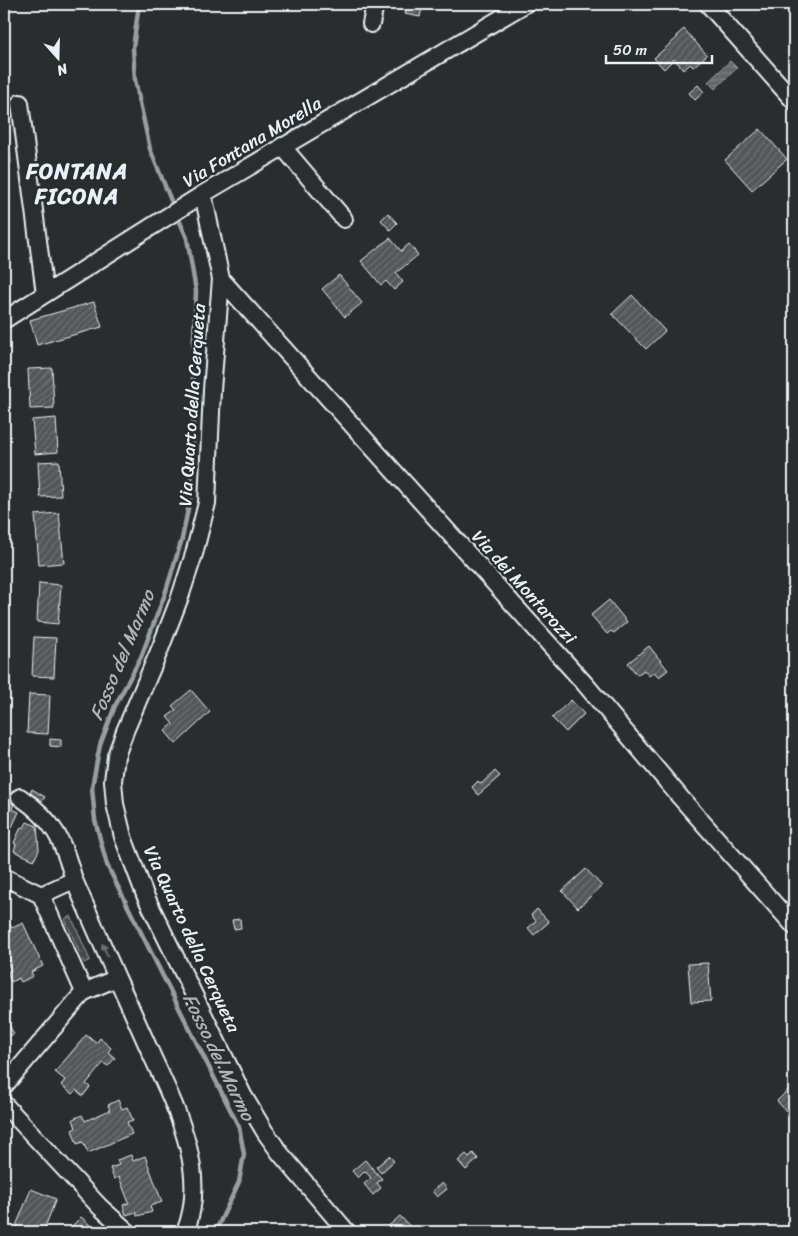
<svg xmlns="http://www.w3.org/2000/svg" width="798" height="1236" viewBox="0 0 798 1236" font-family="Sriracha,sans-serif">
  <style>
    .grass { fill: url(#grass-dots); stroke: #959ca0 }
    .water { fill: url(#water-rules); stroke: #989fa3 }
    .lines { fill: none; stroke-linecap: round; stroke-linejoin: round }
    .stream { stroke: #989fa3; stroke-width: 4.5 }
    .building { fill: url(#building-hatch); stroke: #e8f1f8 }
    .minor-casing { stroke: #e8f1f8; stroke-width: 20 }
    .minor { stroke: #2a2d2e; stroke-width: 16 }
    .oneway { fill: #6c7275 }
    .labels { text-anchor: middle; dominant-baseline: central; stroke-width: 5; stroke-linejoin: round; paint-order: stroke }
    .street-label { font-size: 18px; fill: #e8f1f8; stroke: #2a2d2e }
    .water-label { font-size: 19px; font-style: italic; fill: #acb3b9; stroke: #2a2d2e }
    .district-label { font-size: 22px; font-weight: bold; letter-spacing: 1px; fill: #e8f1f8; stroke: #2a2d2e }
  </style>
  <defs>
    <pattern id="grass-dots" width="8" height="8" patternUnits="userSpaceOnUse" patternTransform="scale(1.25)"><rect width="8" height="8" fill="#424648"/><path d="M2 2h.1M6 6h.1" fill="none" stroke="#5d6163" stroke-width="1.8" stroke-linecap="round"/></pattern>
    <pattern id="water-rules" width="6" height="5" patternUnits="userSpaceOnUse" patternTransform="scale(1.25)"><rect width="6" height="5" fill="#63686b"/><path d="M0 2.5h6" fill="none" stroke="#797e81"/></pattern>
    <pattern id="building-hatch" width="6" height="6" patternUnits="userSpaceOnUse" patternTransform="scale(1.25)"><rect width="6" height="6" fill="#535759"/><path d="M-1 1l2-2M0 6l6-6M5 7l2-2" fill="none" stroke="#6c7072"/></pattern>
  </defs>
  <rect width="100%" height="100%" fill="#2a2d2e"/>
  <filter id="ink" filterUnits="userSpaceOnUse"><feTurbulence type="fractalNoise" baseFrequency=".02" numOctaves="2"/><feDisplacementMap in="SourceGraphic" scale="10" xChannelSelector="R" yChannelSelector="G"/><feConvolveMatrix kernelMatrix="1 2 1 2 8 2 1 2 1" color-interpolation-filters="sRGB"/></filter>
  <g filter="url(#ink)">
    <!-- grass -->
    <path class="grass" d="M71 916 90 960 84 963 65 919Z"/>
    <!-- water -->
    <path class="water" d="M730 61 737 68 715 89 708 82Z"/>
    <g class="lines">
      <!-- stream -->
      <path class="stream" d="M139 4 133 48 135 80 150 149 174 208
        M177 215 187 238 196 291 193 359V450L190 499 182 539 165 594 141 657 115 706 100 745 92 787 95 820 107 865 239 1127 244 1154 239 1182 218 1226 219 1232"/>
    </g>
    <!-- building -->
    <path class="building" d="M404 4H431L430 9Z
      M407 5 422 8 420 17 405 14Z
      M684 29 707 55 693 67 690 64 684 70 674 59 664 69 654 58 678 37 676 36Z
      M698 85 704 92 695 100 689 93Z
      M760 129 787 159 752 190 725 160Z
      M4 144H6V153L10 152 11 163 6 164 10 195 4 196Z
      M388 213 397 223 390 230 381 220Z
      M4 238H6L7 246H4L7 268 4 270Z
      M390 238 401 251 409 244 418 255 396 273 403 282 394 290 386 281 381 285 361 261Z
      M339 275 362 303 345 317 322 289Z
      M632 295 665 331 646 349 612 314Z
      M94 302 102 327 37 345 30 320Z
      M52 368 54 408 30 409 28 369Z
      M56 418 58 452 35 454 32 420Z
      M59 461 61 496 40 497 38 462Z
      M59 513 64 563 39 565 35 515Z
      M39 583 61 585 58 624 37 622Z
      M609 600 627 622 614 633 611 631 607 634 591 615Z
      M34 637 56 638 54 677 32 676Z
      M649 646 668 670 659 677 654 672 649 676 644 670 637 675 628 663Z
      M191 690 210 712 176 744 165 731 173 724 167 717 176 710 172 706Z
      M29 694 50 695 48 734 27 733Z
      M571 700 584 714 566 732 552 718Z
      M50 739 61 740V747L50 746Z
      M495 771 500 776 478 795 472 787 478 781 481 784Z
      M32 789 45 797 42 801 30 793Z
      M6 801 14 804 12 809 19 812 12 827 8 825 4 834V804Z
      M27 822 37 826 39 850 34 860 14 851 16 844 14 843 21 827 24 828Z
      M586 869 602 886 578 908 562 891Z
      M537 909 549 922 534 935 528 928 536 921 531 915Z
      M240 919 241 928 234 929 232 920Z
      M9 923 12 928 23 923 43 966 31 972 33 976 21 982 19 978 11 982 7 972 11 970 7 962 11 961 7 952 4 953V925Z
      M708 963 711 1001 691 1002 688 964Z
      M4 1024 5 1027 9 1025 14 1034 6 1037 8 1042 4 1044Z
      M86 1035 96 1043 100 1038 111 1048 108 1052 115 1058 108 1066 103 1063 86 1084 90 1087 83 1096 76 1090 72 1094 61 1085 65 1080 55 1072Z
      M794 1084V1114L789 1109 786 1111 777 1101Z
      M118 1100 122 1109 127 1107 133 1120 127 1122 132 1134 88 1153 83 1142 77 1144 72 1130 76 1128 73 1119 82 1115 85 1121 110 1110 108 1105Z
      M473 1153 478 1159 466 1170 458 1161 466 1154 469 1157Z
      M131 1155 133 1161 145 1156 162 1202 150 1206 152 1212 137 1216 136 1212 126 1215 123 1205 129 1203 119 1177 114 1179 110 1168 119 1165 117 1160Z
      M389 1156 394 1161 381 1173 376 1167Z
      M365 1160 382 1179 377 1183 381 1188 373 1195 364 1184 371 1178 365 1171 358 1178 352 1171Z
      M442 1183 447 1189 437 1197 432 1191Z
      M31 1189 56 1199 43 1232H33L16 1226Z
      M400 1216 415 1232H386L384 1230Z
      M81 1217 98 1232H66Z"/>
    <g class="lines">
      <!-- minor casing -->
      <g class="minor-casing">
        <path id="minor" d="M708 4 794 101
          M371 24 375 4
          M20 103 45 294
          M282 146 344 219
          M203 194 221 279 212 390 207 503 194 554 180 597 160 649 125 731 116 756 113 781 115 804 123 837 145 895 243 1095 265 1132 280 1153 347 1232
          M221 279 585 684 680 797 794 926
          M4 320 203 194 525 4
          M20 797C55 821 63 841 74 880
          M4 877 41 895
          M117 978C129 1004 141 1031 153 1058 177 1110 209 1174 185 1232
          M4 1086 84 992 117 978 74 880 41 895 84 992
          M4 1104 100 1207 128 1232"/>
      </g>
      <!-- minor -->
      <use href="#minor" class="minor"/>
    </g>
    <!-- one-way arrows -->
    <defs><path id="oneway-solid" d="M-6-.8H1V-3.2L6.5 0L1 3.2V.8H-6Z" transform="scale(1.25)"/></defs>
    <use class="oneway" href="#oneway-solid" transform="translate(105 950) rotate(-114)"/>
  </g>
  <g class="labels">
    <!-- street labels -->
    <g class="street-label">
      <text transform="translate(252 142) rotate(-31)">Via Fontana Morella</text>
      <text transform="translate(192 405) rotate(-86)">Via Quarto della Cerqueta</text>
      <text transform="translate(524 587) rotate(48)">Via dei Montarozzi</text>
      <text transform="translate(192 939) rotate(65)">Via Quarto della Cerqueta</text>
    </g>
    <!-- water labels -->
    <g class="water-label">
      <text transform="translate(122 655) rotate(-67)">Fosso del Marmo</text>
      <text transform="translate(219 1057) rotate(64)">Fosso del Marmo</text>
    </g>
    <!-- district labels -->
    <g class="district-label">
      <text x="77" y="171">FONTANA<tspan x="77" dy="25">FICONA</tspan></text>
    </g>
  </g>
  <!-- margin -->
  <rect width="798" height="1236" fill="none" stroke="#2a2d2e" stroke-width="20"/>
  <rect x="10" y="10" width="778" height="1216" fill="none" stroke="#e8f1f8" stroke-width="2" filter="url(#ink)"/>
  <!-- north arrow -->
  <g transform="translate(58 58) rotate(160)" stroke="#2a2d2e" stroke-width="4" paint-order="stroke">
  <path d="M0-4L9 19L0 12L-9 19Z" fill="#e8f1f8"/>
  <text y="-8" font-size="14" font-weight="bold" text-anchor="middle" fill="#e8f1f8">N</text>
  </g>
  <!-- scale -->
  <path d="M606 55v8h106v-8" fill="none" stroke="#e8f1f8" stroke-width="2.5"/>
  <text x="613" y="55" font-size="15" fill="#e8f1f8" stroke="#2a2d2e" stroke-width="4" paint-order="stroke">50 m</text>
</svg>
